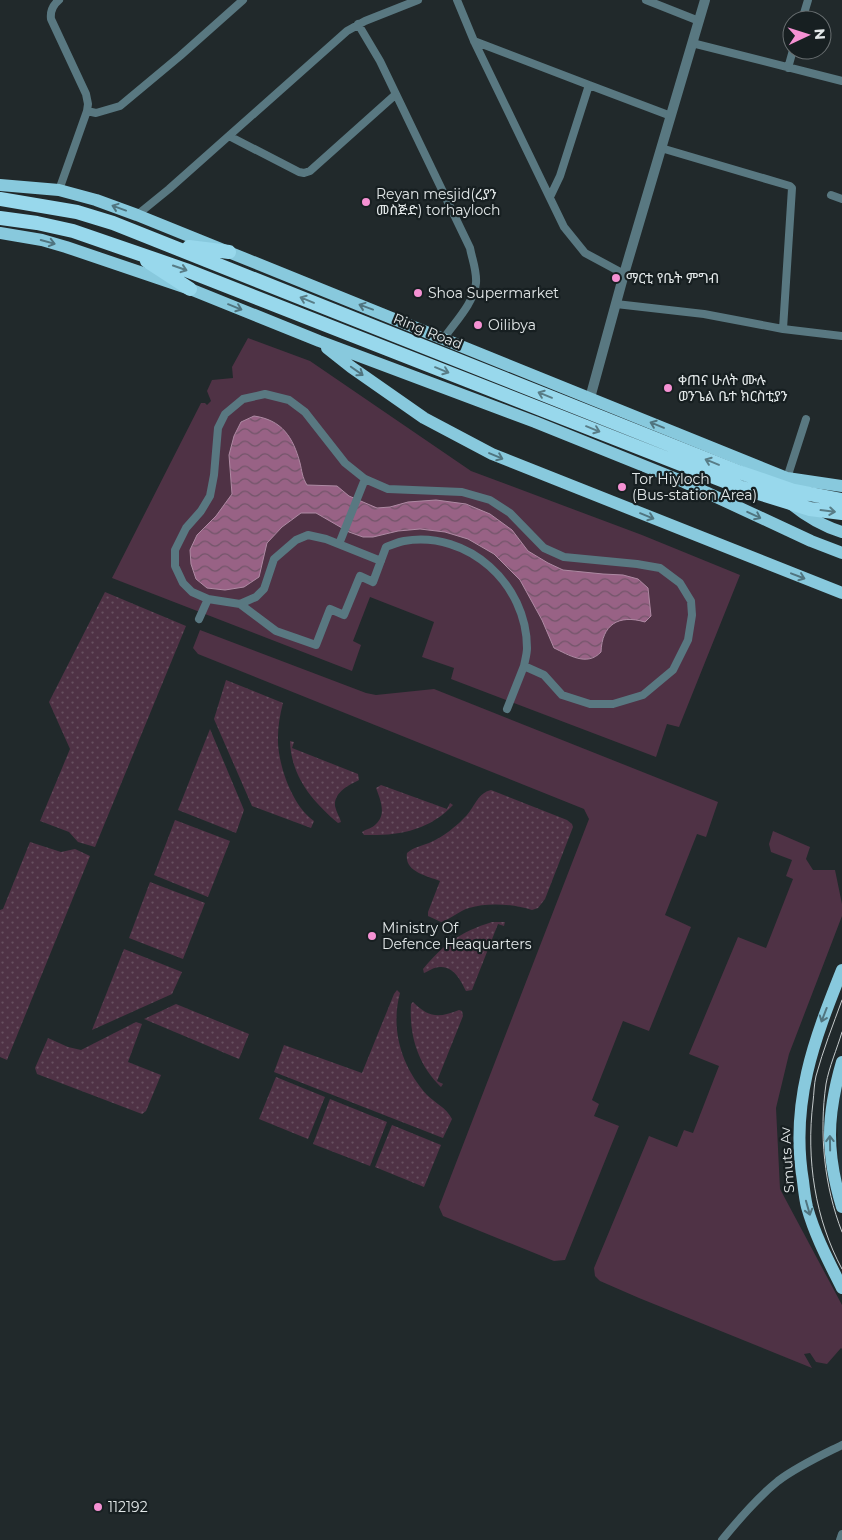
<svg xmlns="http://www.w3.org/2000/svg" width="842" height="1540" viewBox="0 0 842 1540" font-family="Montserrat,'Noto Sans Ethiopic',sans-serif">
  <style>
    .built { fill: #233338 }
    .grass { fill: url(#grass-dots) }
    .park { fill: #4f3245 }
    .water { fill: url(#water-waves); stroke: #ae8aa3 }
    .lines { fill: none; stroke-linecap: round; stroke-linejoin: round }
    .minor { stroke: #597881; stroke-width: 8 }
    .tertiary { stroke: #597881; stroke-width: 10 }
    .primary { stroke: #88c9dd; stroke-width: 12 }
    .trunk { stroke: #98d8ec; stroke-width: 14 }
    .tram { stroke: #c4cacb; stroke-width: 1 }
    .oneway { stroke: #50747f }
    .oneway2 { stroke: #587c86 }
    .poi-dot { fill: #f591d3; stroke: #171f21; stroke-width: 2 }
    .labels { text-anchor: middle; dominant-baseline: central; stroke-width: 4.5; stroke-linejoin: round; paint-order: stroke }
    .poi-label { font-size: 14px; fill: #e3e8e9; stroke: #171f21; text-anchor: start }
    .street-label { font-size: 14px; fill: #e3e8e9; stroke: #171f21 }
  </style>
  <defs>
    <pattern id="grass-dots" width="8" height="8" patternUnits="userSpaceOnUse" patternTransform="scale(1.25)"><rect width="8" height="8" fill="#4f3245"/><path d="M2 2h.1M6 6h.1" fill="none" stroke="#685060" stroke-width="1.8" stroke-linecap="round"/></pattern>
    <pattern id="water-waves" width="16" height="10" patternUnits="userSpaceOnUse" patternTransform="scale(1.25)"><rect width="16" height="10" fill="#986285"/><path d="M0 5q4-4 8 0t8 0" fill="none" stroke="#725569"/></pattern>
  </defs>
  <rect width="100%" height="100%" fill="#21292b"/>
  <!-- built -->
  <path class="built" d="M842 1087V1188L839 1179 837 1107Z"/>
  <!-- grass -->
  <path class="grass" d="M105 592 186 626 95 847 78 842 69 832 40 821 70 749 49 702Z
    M226 680 283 703C280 714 278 726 278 737 277 763 292 806 314 821L311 828 252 806 214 719Z
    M210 729 244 810 236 833 178 810Z
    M290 741 294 742 292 748 358 774 359 780C349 785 334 792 335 806 336 812 340 817 341 822L338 823C312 801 291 776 290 741Z
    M381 785 447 809 450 803 453 805C429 831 397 836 364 835L362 832C366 829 373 828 376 824 387 814 380 799 376 788Z
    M491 790 567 820 572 824 573 827 545 899 538 908 532 910C513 904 488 902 469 908 459 911 451 919 441 922L428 916V912L440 881C426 875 404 872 407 853 414 847 421 846 429 843 443 837 457 826 467 815 475 806 478 793 491 790Z
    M175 820 230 841 208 897 154 875Z
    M30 842 61 852 75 849 90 856 7 1060 0 1057V910L3 909Z
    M150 882 205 903 183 959 129 938Z
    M492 922H505L504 926 498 924 472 990 466 991C461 981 454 966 440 967 434 967 429 971 424 973L423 969C444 944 460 932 492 922Z
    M124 949 182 972 172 994 92 1030Z
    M397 990 400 993C390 1030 402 1067 427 1095 436 1104 446 1107 452 1119L443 1138 274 1072 284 1045 362 1073 394 994Z
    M413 1002C429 1018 439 1018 459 1010L462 1011 463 1016 437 1081 443 1084 441 1087C418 1065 409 1035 411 1004Z
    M176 1004 249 1034 239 1059 144 1019Z
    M136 1022 142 1024 128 1062 161 1075 146 1111 142 1114 37 1074 35 1068 48 1038 68 1047 81 1050Z
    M276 1077 325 1097 308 1139 259 1119Z
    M330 1099 387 1122 370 1166 313 1144Z
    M392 1125 441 1145 424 1187 375 1167Z"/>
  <!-- park -->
  <path class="park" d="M248 338 310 361 471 471 642 535 740 575 679 727 667 724 656 757 451 679 454 668 422 657 434 622 370 597 353 641 361 645 352 671 112 578 201 403H205L207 405 211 401 207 391 212 380 233 378 232 367Z
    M200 630 366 693 376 695 434 689 718 802 706 837 697 834 665 915 691 927 649 1031 623 1021 592 1100 599 1104 594 1116 619 1126 565 1260 554 1261 443 1216 439 1207 589 819 584 809 198 654 193 648Z
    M773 831 810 847 806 859 813 870H835L842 904V916L789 1054 776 1108 780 1189 842 1305V1349L841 1348 827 1364 816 1362 810 1353 804 1354 812 1368 639 1298 600 1281 595 1276 594 1268 649 1136 677 1147 684 1130 693 1133 719 1066 689 1054 738 937 766 948 793 879 786 876 792 860 771 852 769 844Z"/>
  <!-- water -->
  <path class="water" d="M254 416C282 420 293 437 300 463 302 471 302 477 307 485L337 486 349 496 377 508 390 507 408 502 436 500 466 504 490 514 512 530 528 551 548 563 563 570 603 574 623 575 638 579 648 588 651 616 645 622C618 614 602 625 601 652 587 667 569 655 554 648L542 620 520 580 494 554 468 539 445 532 420 529 398 531 373 537H363L349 532 316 513H301L282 527 267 543 259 577 244 587 225 590 207 588 196 579 191 564 190 550 197 535 216 516 232 494 229 455 234 436 241 422Z"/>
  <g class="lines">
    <!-- minor -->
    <path class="minor" d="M59 0C53 5 50 11 51 19L86 94 88 104 87 111 59 190
      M457 0 474 41 564 227 585 253 624 274
      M646 0 699 21
      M802 20 808 0
      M358 24 380 61 470 248C472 259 477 271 476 283 474 303 455 322 444 338
      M474 41 589 85 560 176 550 197
      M692 43 842 81
      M788 68 793 50
      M589 85 671 116
      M87 111 96 113 120 106 180 56 243 0
      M229 136 299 172 304 173 310 171 395 95
      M661 148 790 186 792 188 783 329
      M831 195 842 199
      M137 215 169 189 347 31 365 21 418 0
      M616 304 704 314 783 329 842 336
      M787 478 806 419
      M339 544 365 479
      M208 599 240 604 276 631 316 645 330 609 344 615 360 576 373 582 386 547C392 545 398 542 404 541 468 530 527 584 527 648 527 654 525 660 524 666
      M240 604 256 597 264 589 274 559 296 540 308 535 326 539 381 561
      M199 619 208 599 192 592 183 583 175 566V550L186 528 201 511 210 496 214 475 218 428 225 414 243 399 265 394 289 400 305 412 345 463 365 479 388 489 462 492 490 500 510 513 544 548 564 557 637 564 660 568 680 583 691 601 692 615 688 640 673 670 643 695 613 704H590L562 695 544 675 524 666 507 709
      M722 1540C739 1519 757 1498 778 1481 798 1466 820 1456 842 1445
      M840 1540 842 1534"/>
    <!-- tertiary -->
    <path class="tertiary" d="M590 398 624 274 705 0"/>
    <!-- primary -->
    <path class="primary" d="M0 185 59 190 96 200 137 215 787 478 842 486
      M0 233 42 240 66 247 190 289 319 341 535 422 684 482 811 541 842 553
      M327 348 351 367 424 418 492 454 842 593
      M790 503C806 516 822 526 842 532
      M842 970C814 1040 790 1103 803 1181 804 1190 805 1199 807 1207 815 1236 829 1262 842 1288
      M842 1062C826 1117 826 1153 842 1207"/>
    <!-- trunk -->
    <path class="trunk" d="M0 199 77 212 113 223 736 471 794 491 842 500
      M0 218 37 223 73 231 186 270 742 488 810 509 842 513
      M189 247 229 252
      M147 261 190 289"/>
    <!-- tram -->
    <path class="tram" d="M842 1000C833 1025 823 1050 816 1076 814 1084 814 1094 813 1102 806 1159 815 1219 842 1269
      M842 1032C837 1049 829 1067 826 1084 819 1133 824 1186 842 1232"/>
  </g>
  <!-- one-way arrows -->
  <defs><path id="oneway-shaft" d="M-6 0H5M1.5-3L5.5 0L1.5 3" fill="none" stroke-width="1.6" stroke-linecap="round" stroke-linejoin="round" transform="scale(1.25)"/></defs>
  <g class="oneway">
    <use href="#oneway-shaft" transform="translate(119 208) rotate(-160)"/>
    <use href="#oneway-shaft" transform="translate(48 242) rotate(15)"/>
    <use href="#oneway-shaft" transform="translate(235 307) rotate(22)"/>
    <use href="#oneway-shaft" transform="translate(366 307) rotate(-160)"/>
    <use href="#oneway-shaft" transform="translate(357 371) rotate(35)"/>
    <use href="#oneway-shaft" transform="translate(657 425) rotate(-158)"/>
    <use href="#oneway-shaft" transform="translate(496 456) rotate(23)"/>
    <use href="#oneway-shaft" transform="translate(754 515) rotate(25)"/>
    <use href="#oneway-shaft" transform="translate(647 516) rotate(22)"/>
    <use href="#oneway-shaft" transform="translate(798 576) rotate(21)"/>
    <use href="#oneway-shaft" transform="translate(824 1015) rotate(111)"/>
    <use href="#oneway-shaft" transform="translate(830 1143) rotate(-91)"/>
    <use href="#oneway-shaft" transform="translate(808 1208) rotate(74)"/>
  </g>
  <g class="oneway2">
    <use href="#oneway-shaft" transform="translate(180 268) rotate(19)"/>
    <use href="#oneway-shaft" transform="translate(307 300) rotate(-158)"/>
    <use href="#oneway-shaft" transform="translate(442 370) rotate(22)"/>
    <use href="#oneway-shaft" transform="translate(545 395) rotate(-158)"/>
    <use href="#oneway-shaft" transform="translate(593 429) rotate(22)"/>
    <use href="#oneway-shaft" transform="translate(712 462) rotate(-158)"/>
    <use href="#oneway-shaft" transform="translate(828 511) rotate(7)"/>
  </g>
  <!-- markers -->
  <g class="poi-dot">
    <circle cx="366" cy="202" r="5"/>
    <circle cx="616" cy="278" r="5"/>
    <circle cx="418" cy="293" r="5"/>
    <circle cx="478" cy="325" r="5"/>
    <circle cx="668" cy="388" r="5"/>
    <circle cx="622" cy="487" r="5"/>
    <circle cx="372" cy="936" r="5"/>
    <circle cx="98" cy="1507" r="5"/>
  </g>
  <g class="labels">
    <!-- poi labels -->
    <g class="poi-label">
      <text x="376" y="194">Reyan mesjid(ረያን<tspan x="376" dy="16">መስጅድ) torhayloch</tspan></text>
      <text x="626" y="278">ማርቲ የቤት ምግብ</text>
      <text x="428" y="293">Shoa Supermarket</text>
      <text x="488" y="325">Oilibya</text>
      <text x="678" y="380">ቀጠና ሁለት ሙሉ<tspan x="678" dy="16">ወንጌል ቤተ ክርስቲያን</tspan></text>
      <text x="632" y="479">Tor Hiyloch<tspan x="632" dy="16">(Bus-station Area)</tspan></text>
      <text x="382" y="928">Ministry Of<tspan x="382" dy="16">Defence Heaquarters</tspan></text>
      <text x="108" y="1507">112192</text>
    </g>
    <!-- street labels -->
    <g class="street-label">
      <text transform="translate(428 331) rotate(22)">Ring Road</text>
      <text transform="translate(787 1160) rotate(-94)">Smuts Av</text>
    </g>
  </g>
  <!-- north arrow -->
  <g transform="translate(807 35) rotate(86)"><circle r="24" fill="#171f21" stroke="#696f71"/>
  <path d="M0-4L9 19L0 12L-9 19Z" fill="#f591d3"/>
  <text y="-8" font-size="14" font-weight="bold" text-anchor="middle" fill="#e3e8e9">N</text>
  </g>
</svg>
